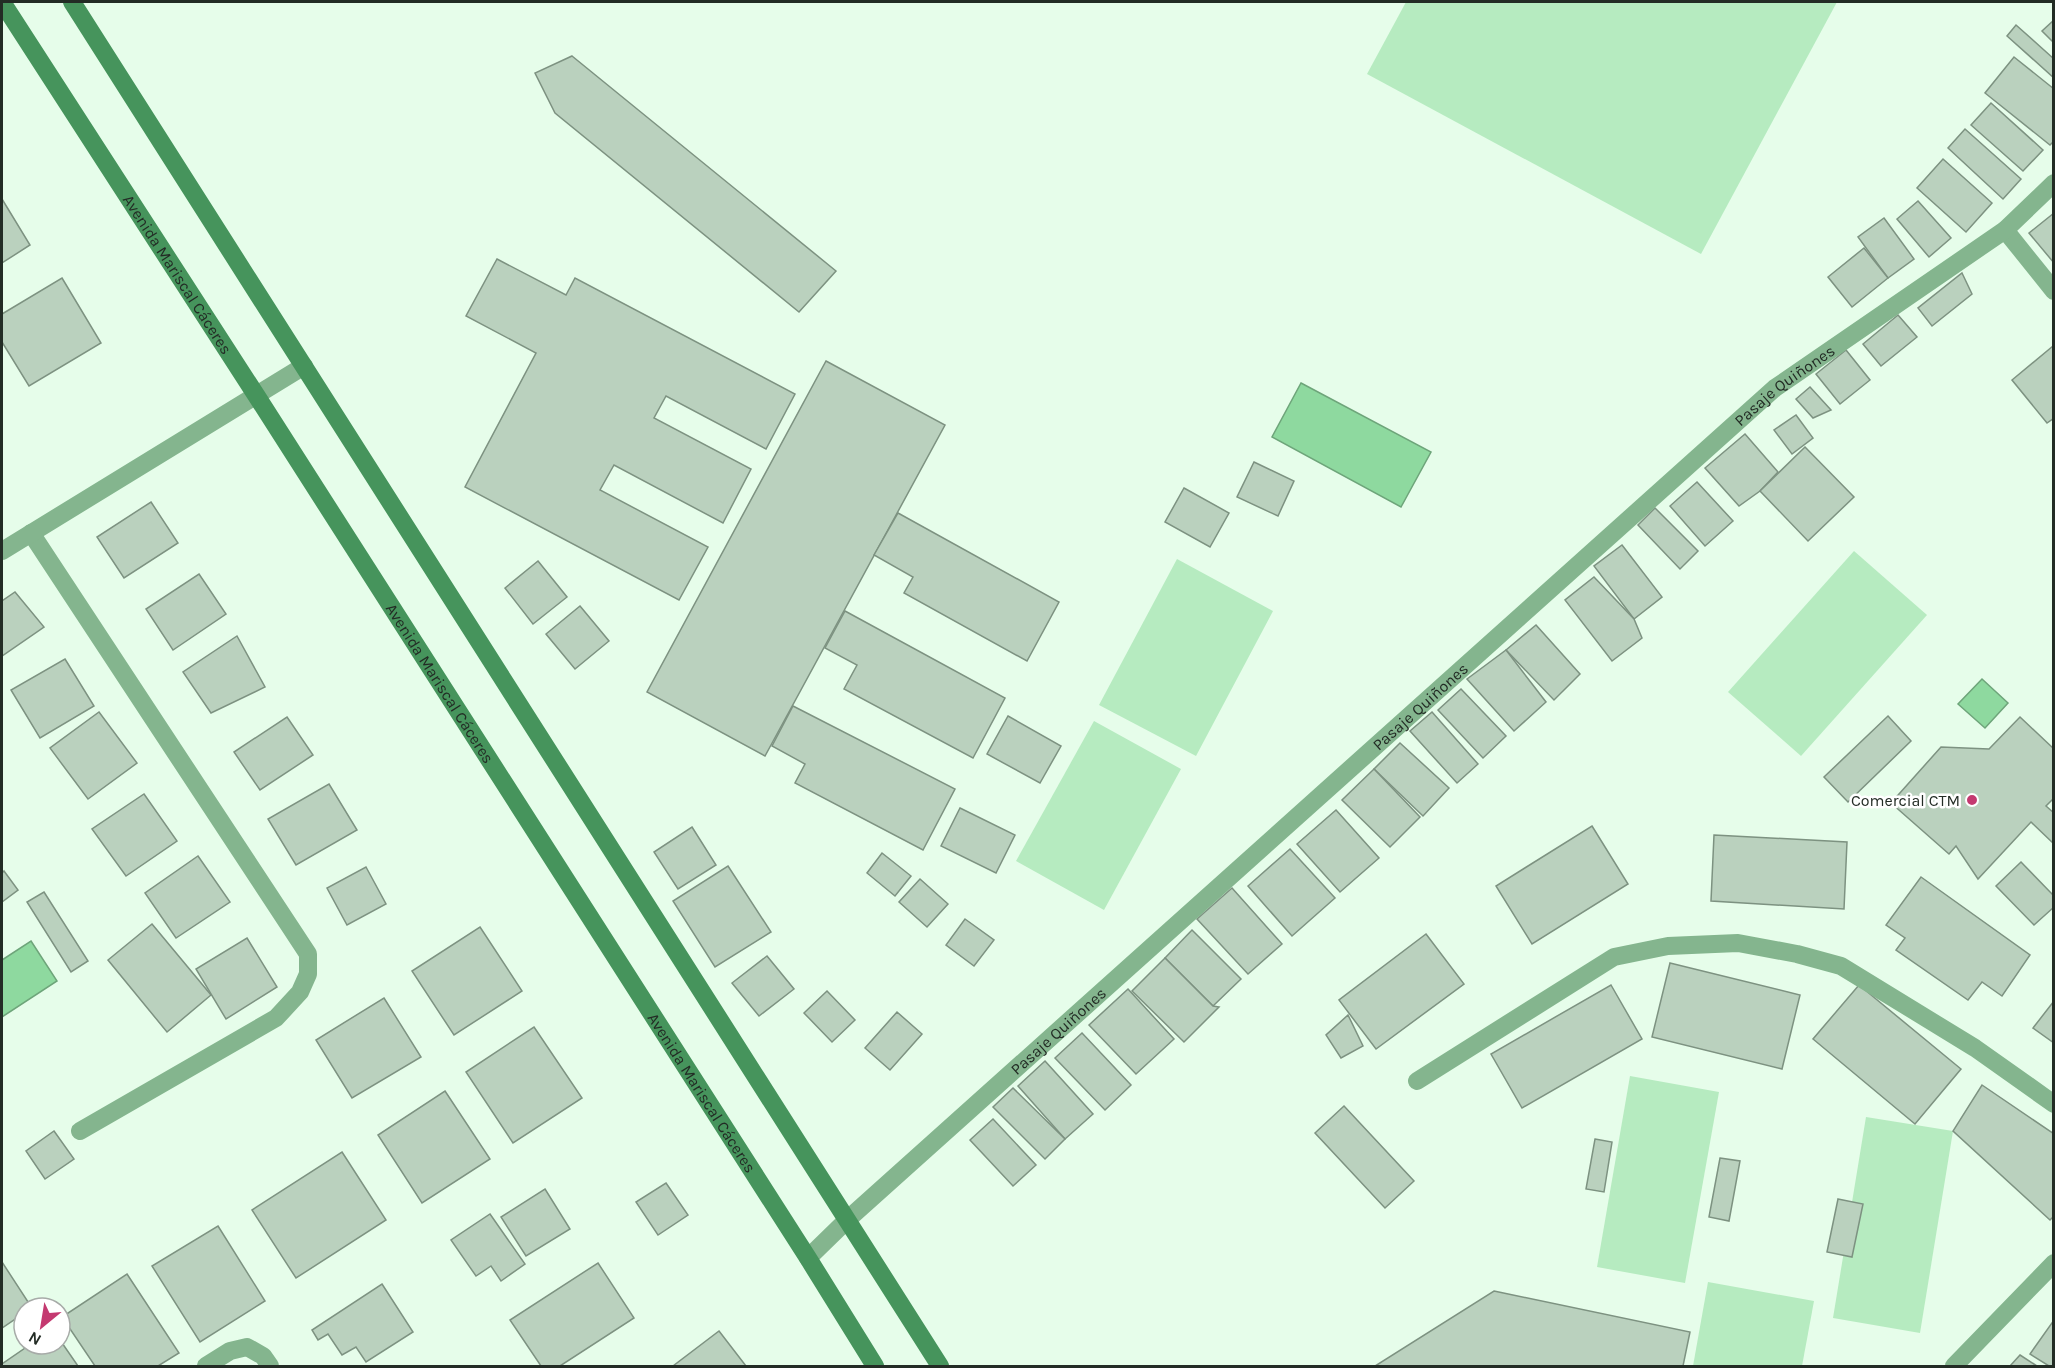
<svg xmlns="http://www.w3.org/2000/svg" width="2055" height="1368" viewBox="0 0 2055 1368" font-family="Karla,sans-serif">
	<rect width="100%" height="100%" fill="#e6fdea"/>
	<g fill="#b6ebc0">
		<path d="M1406 2H1837L1701 254 1367 74Z"/>
		<path d="M1854 551 1927 615 1801 756 1728 692Z"/>
		<path d="M1177 559 1273 611 1196 756 1099 705Z"/>
		<path d="M1094 721 1181 769 1104 910 1016 861Z"/>
		<path d="M1630 1076 1719 1092 1685 1283 1597 1267Z"/>
		<path d="M1866 1117 1953 1131 1920 1333 1833 1318Z"/>
		<path d="M1708 1282 1814 1301 1802 1366H1693Z"/>
	</g>
	<g fill="#8ed99f" stroke="#6ea57a" stroke-width="1.5">
		<path d="M1301 383 1431 452 1401 507 1272 437Z"/>
		<path d="M1982 679 2008 703 1985 728 1958 704Z"/>
		<path d="M31 941 57 981 2 1017V960Z"/>
	</g>
	<g fill="#bad1be" stroke="#7d9281" stroke-width="1.5">
		<path d="M2054 20V43L2042 31Z"/>
		<path d="M2016 25 2054 59V78L2007 36Z"/>
		<path d="M572 56 836 271 799 312 555 113 535 73Z"/>
		<path d="M2014 57 2054 89V141L2050 145 1985 93Z"/>
		<path d="M1991 103 2043 150 2023 171 1971 125Z"/>
		<path d="M1965 129 2021 179 2003 199 1948 148Z"/>
		<path d="M1943 159 1992 203 1966 232 1917 188Z"/>
		<path d="M2 199 30 245 2 263Z"/>
		<path d="M1918 201 1951 238 1929 257 1897 219Z"/>
		<path d="M2054 213V263L2029 233Z"/>
		<path d="M1884 218 1914 259 1888 278 1858 237Z"/>
		<path d="M1864 248 1888 278 1852 307 1828 277Z"/>
		<path d="M497 259 566 295 575 278 795 394 766 449 666 396 654 418 751 469 723 523 614 465 600 490 708 547 679 600 465 487 536 353 466 316Z"/>
		<path d="M1962 273 1972 294 1932 326 1918 308Z"/>
		<path d="M62 278 101 343 29 386 2 342V314Z"/>
		<path d="M1898 315 1917 337 1881 366 1863 344Z"/>
		<path d="M2053 346 2054 418 2047 423 2012 380Z"/>
		<path d="M1846 350 1870 380 1840 404 1816 374Z"/>
		<path d="M826 361 945 425 765 756 647 692Z"/>
		<path d="M1810 387 1831 410 1813 418 1796 399Z"/>
		<path d="M1796 415 1813 438 1792 454 1774 430Z"/>
		<path d="M1745 434 1778 472 1760 491 1739 506 1705 468Z"/>
		<path d="M1805 447 1854 497 1808 541 1760 491Z"/>
		<path d="M1254 462 1294 481 1278 516 1237 497Z"/>
		<path d="M1697 482 1733 521 1705 546 1670 506Z"/>
		<path d="M1184 488 1229 513 1210 547 1165 522Z"/>
		<path d="M151 502 178 543 124 578 97 537Z"/>
		<path d="M1655 508 1698 551 1680 569 1638 525Z"/>
		<path d="M898 513 1059 602 1027 661 904 593 913 577 874 555Z"/>
		<path d="M1622 545 1662 597 1634 619 1594 566Z"/>
		<path d="M538 561 567 597 533 624 505 588Z"/>
		<path d="M199 574 226 614 173 650 146 609Z"/>
		<path d="M1594 577 1634 619 1642 638 1612 661 1565 600Z"/>
		<path d="M15 592 44 627 2 656V601Z"/>
		<path d="M580 606 609 641 575 669 546 634Z"/>
		<path d="M845 611 1005 698 973 758 844 689 857 665 825 648Z"/>
		<path d="M1536 625 1580 674 1554 700 1506 650Z"/>
		<path d="M237 636 265 687 211 713 183 672Z"/>
		<path d="M1506 650 1546 702 1514 731 1467 679Z"/>
		<path d="M65 659 94 706 40 738 11 690Z"/>
		<path d="M1461 689 1506 736 1483 758 1438 710Z"/>
		<path d="M793 706 955 789 923 850 795 783 805 764 772 746Z"/>
		<path d="M99 712 137 763 88 799 50 748Z"/>
		<path d="M1432 712 1478 764 1457 783 1410 731Z"/>
		<path d="M1008 716 1061 746 1040 783 987 754Z"/>
		<path d="M1888 716 1911 741 1848 802 1824 777Z"/>
		<path d="M287 717 313 755 260 790 234 752Z"/>
		<path d="M2020 717 2054 749V798L2046 806 2054 813V844L2031 822 1978 879 1956 846 1949 854 1891 803 1941 747 1989 749Z"/>
		<path d="M1400 743 1449 788 1423 816 1374 769Z"/>
		<path d="M1374 769 1420 817 1390 847 1342 800Z"/>
		<path d="M329 784 357 830 296 865 268 819Z"/>
		<path d="M144 794 177 841 126 876 92 829Z"/>
		<path d="M960 808 1015 835 996 873 941 846Z"/>
		<path d="M1336 810 1379 858 1340 892 1297 844Z"/>
		<path d="M1592 826 1628 884 1532 944 1496 886Z"/>
		<path d="M692 827 716 865 678 889 654 852Z"/>
		<path d="M1714 835 1847 842 1844 909 1711 901Z"/>
		<path d="M1290 849 1335 898 1292 936 1248 886Z"/>
		<path d="M882 853 911 876 895 896 867 873Z"/>
		<path d="M198 856 230 902 176 938 145 893Z"/>
		<path d="M2021 862 2054 896V907L2034 925 1996 886Z"/>
		<path d="M728 866 771 932 715 967 673 901Z"/>
		<path d="M366 867 386 904 347 925 327 888Z"/>
		<path d="M4 871 18 890 2 902V873Z"/>
		<path d="M1921 877 2030 955 2002 996 1982 982 1968 1000 1896 950 1905 938 1886 925Z"/>
		<path d="M920 879 948 904 927 927 899 902Z"/>
		<path d="M1232 888 1282 944 1248 974 1197 919Z"/>
		<path d="M44 892 88 961 71 972 27 902Z"/>
		<path d="M965 919 994 940 974 966 946 945Z"/>
		<path d="M152 924 211 995 167 1032 108 960Z"/>
		<path d="M480 927 522 991 454 1035 412 971Z"/>
		<path d="M1192 930 1241 979 1213 1006 1165 958Z"/>
		<path d="M1426 934 1464 984 1376 1049 1339 1000Z"/>
		<path d="M247 938 277 987 226 1019 196 969Z"/>
		<path d="M767 956 794 989 759 1016 732 983Z"/>
		<path d="M1165 958 1213 1006 1219 1007 1184 1042 1132 991Z"/>
		<path d="M1670 963 1800 995 1782 1069 1652 1037Z"/>
		<path d="M1611 985 1642 1039 1522 1108 1491 1054Z"/>
		<path d="M1859 985 1961 1069 1915 1124 1813 1039Z"/>
		<path d="M1128 989 1174 1039 1136 1074 1089 1025Z"/>
		<path d="M827 991 855 1020 832 1042 804 1013Z"/>
		<path d="M384 998 421 1057 352 1098 316 1040Z"/>
		<path d="M2054 1001V1043L2033 1028Z"/>
		<path d="M897 1012 922 1034 890 1070 865 1048Z"/>
		<path d="M1348 1015 1363 1046 1341 1058 1326 1035Z"/>
		<path d="M534 1027 582 1098 513 1143 466 1072Z"/>
		<path d="M1082 1033 1131 1085 1105 1110 1055 1058Z"/>
		<path d="M1045 1061 1093 1114 1065 1139 1018 1086Z"/>
		<path d="M1982 1085 2054 1134V1216L2050 1220 1953 1131Z"/>
		<path d="M1013 1088 1065 1139 1045 1159 993 1107Z"/>
		<path d="M445 1091 490 1159 422 1203 378 1135Z"/>
		<path d="M1344 1106 1414 1181 1385 1208 1315 1133Z"/>
		<path d="M993 1119 1036 1165 1013 1186 970 1140Z"/>
		<path d="M54 1131 74 1159 45 1179 26 1151Z"/>
		<path d="M1595 1139 1612 1142 1604 1192 1586 1189Z"/>
		<path d="M342 1152 386 1220 296 1278 252 1210Z"/>
		<path d="M1720 1158 1740 1161 1729 1221 1709 1217Z"/>
		<path d="M666 1183 688 1215 658 1235 636 1202Z"/>
		<path d="M545 1189 570 1229 526 1256 501 1217Z"/>
		<path d="M1838 1199 1863 1204 1852 1257 1827 1252Z"/>
		<path d="M490 1214 525 1264 501 1281 491 1266 476 1276 451 1240Z"/>
		<path d="M218 1226 265 1301 200 1342 152 1266Z"/>
		<path d="M2 1262 32 1308H24V1313L2 1328Z"/>
		<path d="M598 1263 634 1318 560 1366H541L510 1320Z"/>
		<path d="M127 1274 179 1353 158 1366H95L62 1317Z"/>
		<path d="M382 1284 413 1332 366 1362 356 1347 342 1355 328 1334 318 1340 312 1330Z"/>
		<path d="M1494 1291 1690 1332 1683 1366H1375Z"/>
		<path d="M2054 1320V1366H2049L2030 1354Z"/>
		<path d="M719 1331 746 1366H673Z"/>
		<path d="M60 1340 78 1366H2V1364L31 1344H60Z"/>
		<path d="M2020 1355 2037 1366H2010Z"/>
	</g>
	<g fill="none" stroke-linecap="round" stroke-linejoin="round">
		<g stroke="#84b58e" stroke-width="18">
			<path d="M1417 1081 1614 957 1668 946 1738 943 1797 954 1841 966 1975 1048 2054 1104"/>
			<path d="M1954 1366 2054 1263"/>
		</g>
		<g stroke="#84b58e" stroke-width="18">
			<path d="M2005 230 2054 291"/>
			<path d="M31 533 308 954V974L300 992 276 1018 80 1131"/>
			<path d="M2 551 304 366"/>
			<path id="s1" d="M808 1258 847 1220 1775 388 2005 230 2054 183"/>
			<path d="M206 1366 230 1351 247 1347 263 1356 270 1366"/>
		</g>
		<g stroke="#46945c" stroke-width="18">
			<path id="s2" d="M2 2 256 395 808 1258 875 1366"/>
			<path d="M72 2 940 1366"/>
		</g>
	</g>
	<circle fill="#c43970" stroke="#fff" stroke-width="2" cx="1972" cy="800" r="6"/>
	<g text-anchor="middle" stroke-width="5" stroke-linejoin="round" paint-order="stroke">
		<g font-size="16" fill="#232c25" stroke="#fff">
			<text dy="6" stroke="none"><textPath href="#s2" startOffset="324">Avenida Mariscal Cáceres</textPath></text>
			<text dy="6" stroke="none"><textPath href="#s1" startOffset="1310">Pasaje Quiñones</textPath></text>
			<text dy="6" stroke="none"><textPath href="#s2" startOffset="810">Avenida Mariscal Cáceres</textPath></text>
			<text dy="6" stroke="none"><textPath href="#s1" startOffset="824">Pasaje Quiñones</textPath></text>
			<text dy="6" stroke="none"><textPath href="#s1" startOffset="338">Pasaje Quiñones</textPath></text>
			<text dy="6" stroke="none"><textPath href="#s2" startOffset="1296">Avenida Mariscal Cáceres</textPath></text>
		</g>
		<g font-size="16" fill="#232c25" stroke="#fff" text-anchor="end">
			<text x="1960" y="806">Comercial CTM</text>
		</g>
	</g>
	<rect width="2055" height="1368" fill="none" stroke="#232c25" stroke-width="6"/>
	<g transform="translate(42 1326) rotate(210)"><circle r="28" fill="#ffffff" stroke="#a7aba8" stroke-width="1.5"/>
	<path d="M0-4.5L10 22L0 15L-10 22Z" fill="#c43970"/>
	<text y="-9" font-size="16" font-weight="bold" text-anchor="middle" fill="#232c25">N</text>
	</g>
</svg>
